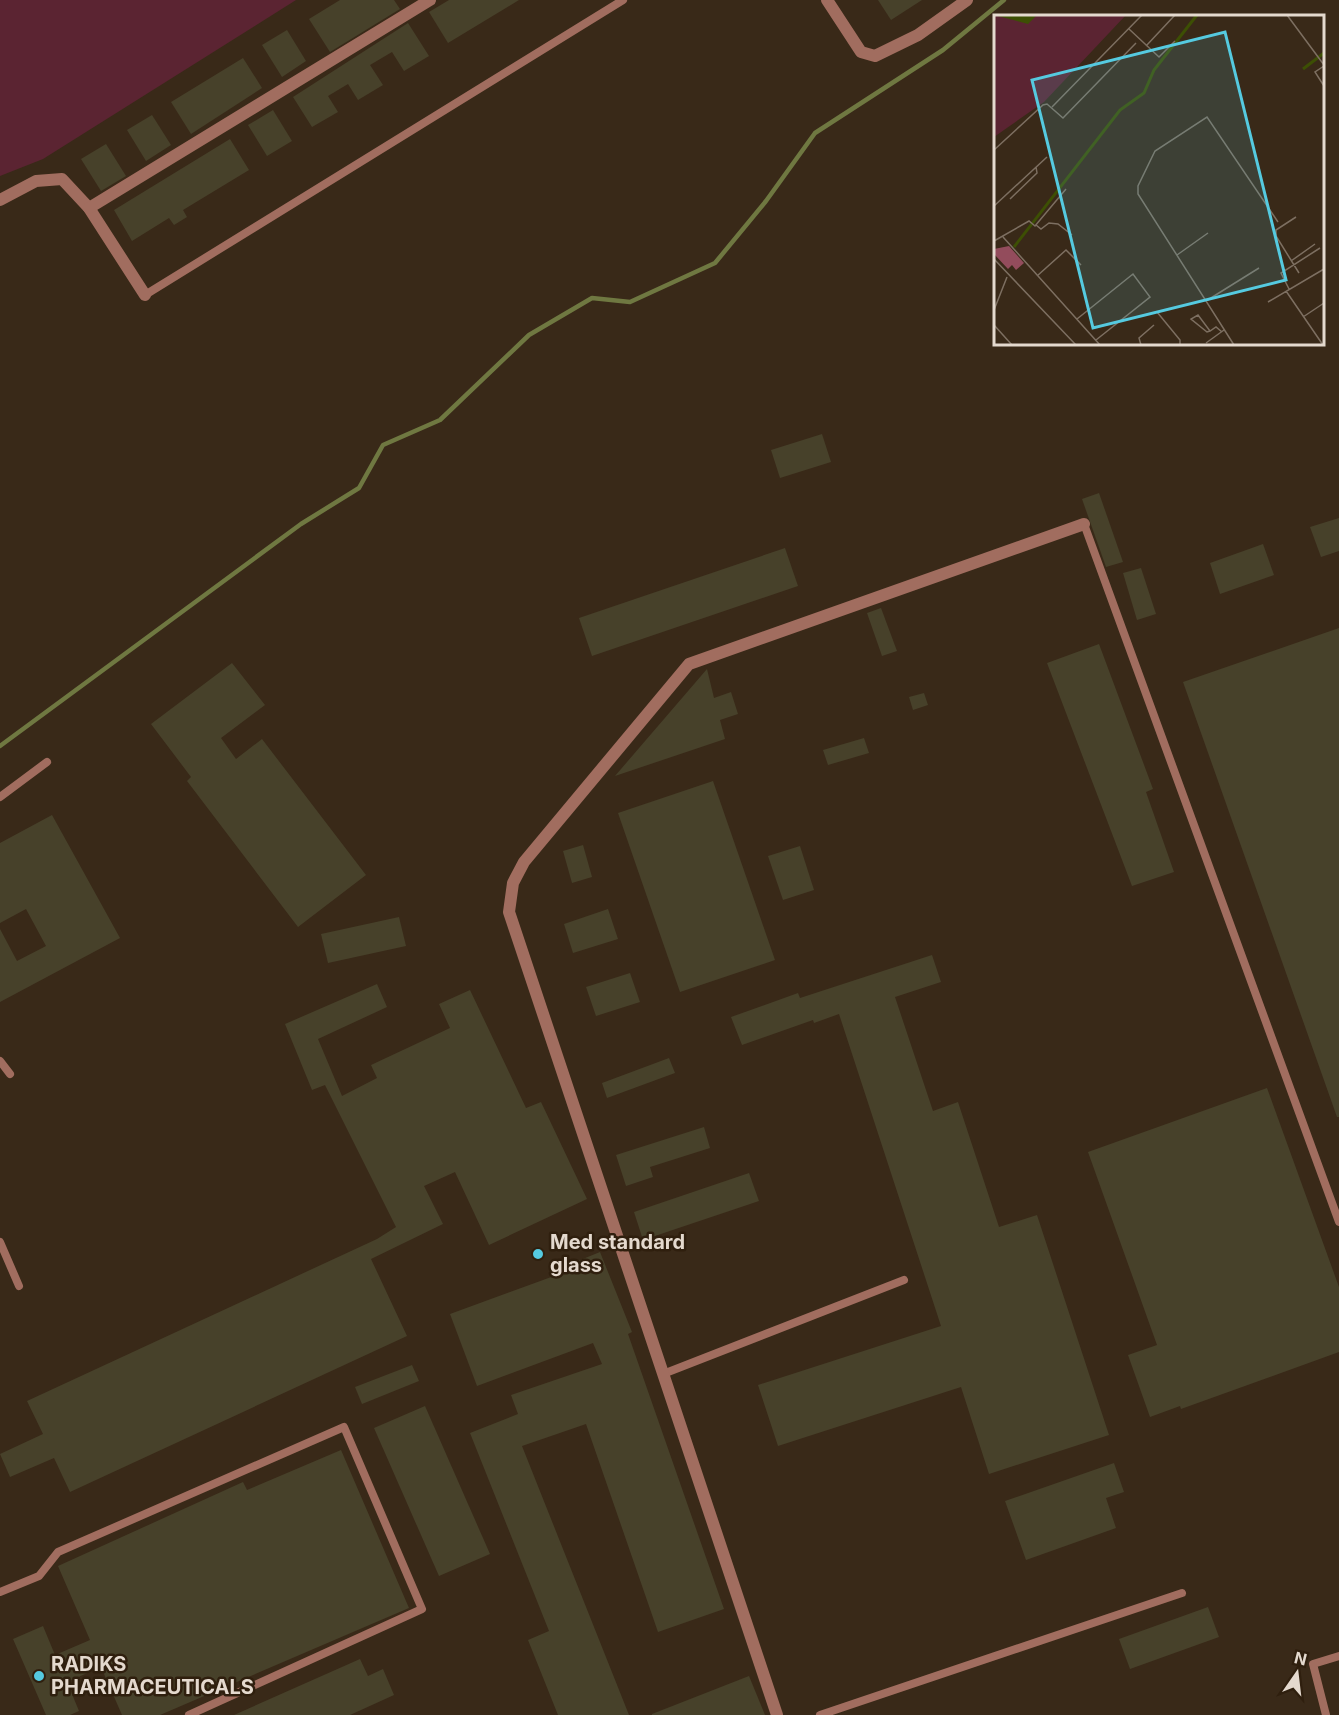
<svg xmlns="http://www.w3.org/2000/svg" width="1339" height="1715" viewBox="0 0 1339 1715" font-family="Inter,sans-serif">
	<rect width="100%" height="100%" fill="#392918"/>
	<path fill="#5b2432" d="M0 0H296L43 159 0 176Z"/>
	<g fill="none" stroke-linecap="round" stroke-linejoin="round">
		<path stroke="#6f7841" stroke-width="4.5" d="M0 746 301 524 359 488 383 445 440 420 529 335 592 298 630 302 715 263 766 201 815 133 943 50 1004 0"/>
	</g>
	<g fill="#47412a">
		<path d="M340 0H394L400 9 330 52 309 19Z"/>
		<path d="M449 0H519L448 43 429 12Z"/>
		<path d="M878 0H922L891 20Z"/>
		<path d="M408 23 429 56 404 71 392 52 370 65 383 85 358 100 348 84 328 96 338 112 312 127 293 97Z"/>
		<path d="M287 30 306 61 282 77 262 45Z"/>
		<path d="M243 58 262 88 191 134 171 102Z"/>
		<path d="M273 110 292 141 267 156 248 125Z"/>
		<path d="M152 115 171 145 146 161 127 130Z"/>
		<path d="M230 139 249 170 183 210 187 217 174 225 169 218 132 241 114 210Z"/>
		<path d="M106 144 126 176 101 191 81 159Z"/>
		<path d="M822 434 831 462 780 478 771 450Z"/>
		<path d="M1099 493 1123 562 1106 567 1082 499Z"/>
		<path d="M1339 518V551L1321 557 1310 527Z"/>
		<path d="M1263 544 1274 575 1220 594 1210 563Z"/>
		<path d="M785 548 798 586 592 656 579 618Z"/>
		<path d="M1141 568 1156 614 1137 620 1123 573Z"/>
		<path d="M881 608 897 651 882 656 867 613Z"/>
		<path d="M1339 628V1117H1337L1183 682Z"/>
		<path d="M1099 644 1153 789 1146 792 1174 872 1132 886 1047 663Z"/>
		<path d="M232 663 265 705 221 738 236 759 262 739 366 875 298 927 187 781 191 777 151 724Z"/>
		<path d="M707 669 714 698 731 692 738 714 720 720 725 739 615 776Z"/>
		<path d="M924 693 928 705 913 710 909 697Z"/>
		<path d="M864 738 869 753 828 765 823 750Z"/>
		<path d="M713 781 775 960 680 992 618 813Z"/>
		<path d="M52 815 120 938 0 1002V929L17 961 46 946 26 909 0 923V843Z"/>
		<path d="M583 845 592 877 572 883 563 851Z"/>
		<path d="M800 846 814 890 783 900 768 856Z"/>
		<path d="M608 909 618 939 573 953 564 924Z"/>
		<path d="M399 917 406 946 328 963 321 934Z"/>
		<path d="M932 955 941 982 895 997 933 1111 958 1102 999 1227 1037 1215 1109 1435 989 1474 961 1387 778 1446 758 1385 941 1326 839 1014 814 1023 813 1020 742 1045 731 1017 798 993 800 998Z"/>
		<path d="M630 973 640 1002 596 1016 586 987Z"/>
		<path d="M377 984 387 1007 318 1039 342 1096 377 1078 371 1065 450 1028 439 1004 470 990 526 1108 541 1102 587 1199 489 1245 455 1172 424 1186 443 1224 371 1259 407 1336 70 1492 54 1458 10 1477 0 1454 43 1434 27 1401 377 1239 396 1227 325 1085 312 1090 285 1024Z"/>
		<path d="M669 1058 675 1073 607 1098 602 1083Z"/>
		<path d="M1267 1088 1339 1287V1352L1181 1409 1180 1406 1150 1417 1128 1355 1157 1345 1088 1152Z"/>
		<path d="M704 1127 710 1148 650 1167 653 1177 626 1186 616 1155Z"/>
		<path d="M749 1173 759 1201 643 1240 634 1212Z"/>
		<path d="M600 1252 632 1332 628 1334 724 1609 658 1632 586 1424 522 1446 629 1715H558L528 1640 549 1631 470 1433 518 1414 511 1395 602 1364 593 1343 477 1386 450 1314 565 1272 563 1267Z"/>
		<path d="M412 1365 419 1381 362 1404 355 1387Z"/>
		<path d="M425 1406 490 1554 439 1576 374 1428Z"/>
		<path d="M341 1450 409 1608 160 1715H122L101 1667 67 1682 79 1711 70 1715H46L13 1639 43 1626 55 1655 90 1640 58 1566 243 1482 247 1490Z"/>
		<path d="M1114 1463 1124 1492 1106 1498 1116 1528 1026 1560 1005 1501Z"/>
		<path d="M1208 1607 1219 1637 1130 1669 1119 1639Z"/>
		<path d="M360 1659 368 1676 383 1669 394 1695 350 1715H234Z"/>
		<path d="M749 1676 765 1715H652V1714Z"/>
	</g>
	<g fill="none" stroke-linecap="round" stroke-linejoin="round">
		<g stroke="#a16d5f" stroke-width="8">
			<path d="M145 295 623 0"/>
			<path d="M1084 524 1339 1222"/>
			<path d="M0 797 47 762"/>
			<path d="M0 1061 10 1074"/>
			<path d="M0 1242 19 1286"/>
			<path d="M663 1374 904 1280"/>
			<path d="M0 1592 39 1576 58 1552 344 1427 422 1609 189 1715"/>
			<path d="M820 1715 1182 1593"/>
			<path d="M1326 1715 1313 1664 1339 1656"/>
		</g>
		<g stroke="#a16d5f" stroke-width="12">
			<path d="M827 0 861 52 875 56 918 35 967 0"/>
			<path d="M0 200 36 181 62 179 89 208 145 295"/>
			<path d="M89 208 430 0"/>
			<path d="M777 1715 509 912 513 883 524 862 689 664 1084 524"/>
		</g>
	</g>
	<g fill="#55cae0" stroke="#2f1f0e" stroke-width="2">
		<circle cx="538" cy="1254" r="6"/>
		<circle cx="39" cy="1676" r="6"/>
	</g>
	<g text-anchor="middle" stroke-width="5" stroke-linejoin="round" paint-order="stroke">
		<g font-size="20" font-weight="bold" fill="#e4d9ce" stroke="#2f1f0e" text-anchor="start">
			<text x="550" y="1249">Med standard<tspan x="550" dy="23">glass</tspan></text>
			<text x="51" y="1671">RADIKS<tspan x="51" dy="23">PHARMACEUTICALS</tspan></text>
		</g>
	</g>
	<g transform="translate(994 15)">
		<rect width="330" height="330" fill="#392918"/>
		<path d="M0 0H132L50 87 0 122Z" fill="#5b2432"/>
		<path d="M15 231 30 248 22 255 18 250 14 254 0 239V234Z" fill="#934c5c"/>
		<path d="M0 0H43L34 9Z" fill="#3d4f04"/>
		<path fill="none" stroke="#3d4f04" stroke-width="3" d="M309 54 330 38M20 232 126 95 150 78 160 55 203 0"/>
		<path fill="none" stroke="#7d6f61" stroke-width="1.5" d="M293 0 330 50M135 14 165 42 181 26M152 31 181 0M330 51 321 57 330 71M58 92 148 0M0 135 49 90 53 89 69 103 142 28M16 184 43 158 42 152M0 191 53 142M302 202 282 215V221L305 258M42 210 47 214 55 208 64 209 78 220M9 222 106 330M0 226 35 206 41 211 72 174M183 240 214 218M0 244 82 330M297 246 321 229M43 261 72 235 87 250M295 274 287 258 326 233M292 276 329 330M212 286 265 253M274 287 330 254M0 295 13 262M163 297 186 325V330M309 302 330 288M83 304 139 259 156 282 102 325M0 310 18 330M216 316 204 300 197 304 213 317 216 316 222 312 228 317M212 328 230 315M147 330 145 323 160 310M240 330 144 179V171L161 136 213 102 284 207"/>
		<path fill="#55cae0" fill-opacity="0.15" stroke="#55cae0" stroke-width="3" d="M231 17 292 265 99 313 38 65Z"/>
		<rect width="330" height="330" fill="none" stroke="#e4d9ce" stroke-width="3"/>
	</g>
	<g transform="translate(1297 1673) rotate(14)" stroke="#2f1f0e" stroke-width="4.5" paint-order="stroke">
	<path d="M0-4.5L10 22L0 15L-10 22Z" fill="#e4d9ce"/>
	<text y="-9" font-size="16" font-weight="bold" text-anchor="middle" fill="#e4d9ce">N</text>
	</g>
</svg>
